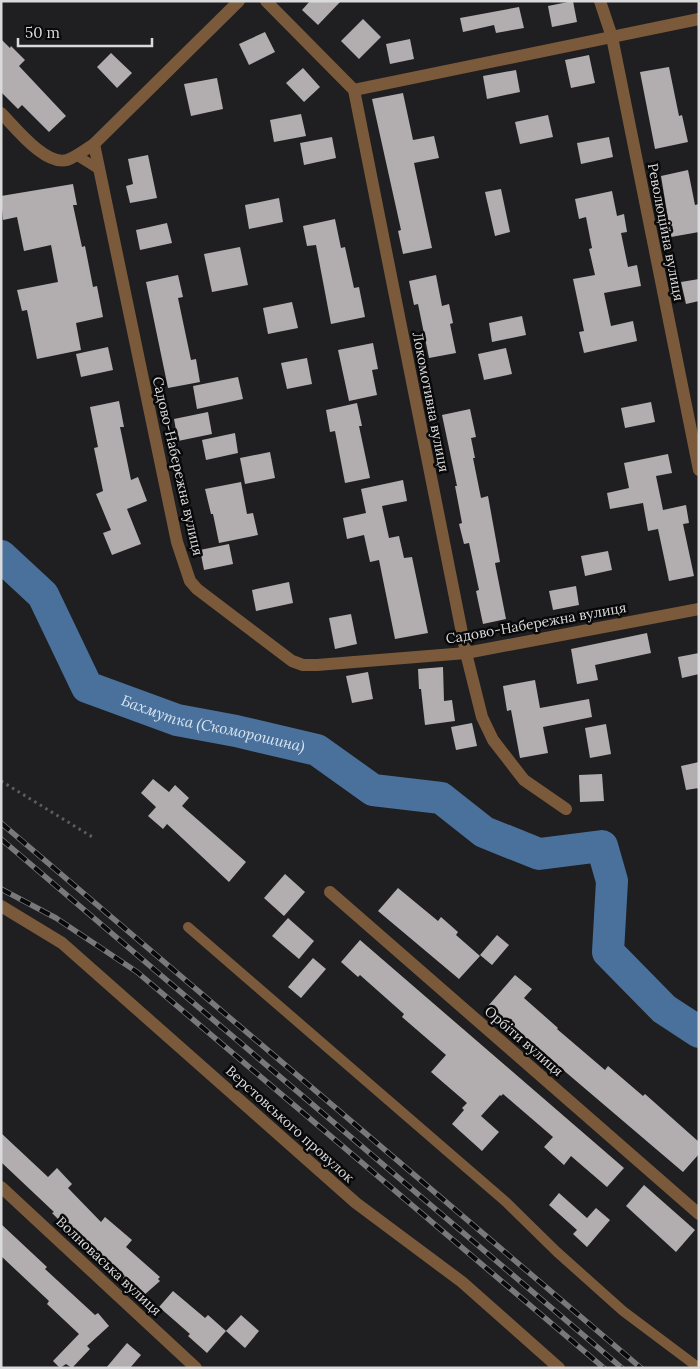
<svg xmlns="http://www.w3.org/2000/svg" width="700" height="1369" viewBox="0 0 700 1369" font-family="Lora,serif">
	<rect width="100%" height="100%" fill="#1f1e21"/>
	<g fill="none" stroke-linecap="round" stroke-linejoin="round">
		<path stroke="#49719b" stroke-width="32" id="s1" d="M1 556 43 595 87 687 177 720 236 731 317 750 373 790 441 798 484 832 539 854 602 846 612 881 608 952 664 1009 699 1032"/>
	</g>
	<g fill="#b2aeaf">
		<path d="M310 1H341L318 25 302 10Z"/>
		<path d="M573 1 577 22 552 27 548 6Z"/>
		<path d="M519 7 524 28 496 33 494 25 463 32 460 18Z"/>
		<path d="M363 19 381 37 359 59 341 41Z"/>
		<path d="M265 32 275 52 249 65 239 44Z"/>
		<path d="M1 39 10 48 11 46 25 60 19 66 66 116 49 132 22 105 18 109 1 92Z"/>
		<path d="M410 39 414 59 390 64 386 44Z"/>
		<path d="M111 53 132 73 117 88 97 67Z"/>
		<path d="M589 55 595 83 571 88 565 60Z"/>
		<path d="M669 67 679 116 682 115 688 142 655 149 640 72Z"/>
		<path d="M303 68 320 87 304 102 286 83Z"/>
		<path d="M516 70 520 92 487 99 483 76Z"/>
		<path d="M217 78 223 109 191 116 184 84Z"/>
		<path d="M403 93 413 140 434 136 439 158 414 163 432 248 403 254 398 231 401 230 372 99Z"/>
		<path d="M301 114 306 136 274 142 270 120Z"/>
		<path d="M548 115 553 137 520 144 515 122Z"/>
		<path d="M332 137 336 158 304 165 300 143Z"/>
		<path d="M609 137 613 157 581 164 577 143Z"/>
		<path d="M148 155 157 198 130 203 126 186 133 184 128 159Z"/>
		<path d="M688 170 695 205 699 204V232L671 237 661 176Z"/>
		<path d="M73 184 77 205H73L82 247 85 246 93 287 97 286 103 317 76 323 81 350 37 359 27 310 22 311 17 290 58 282 51 245 24 251 17 217 3 220 1 196Z"/>
		<path d="M501 189 510 232 495 236 485 192Z"/>
		<path d="M612 191 617 216 624 214 627 232 621 233 628 267 637 265 641 286 604 293 611 326 633 321 637 341 584 353 579 332 584 331 573 279 595 275 589 249 592 248 586 217 579 219 575 199Z"/>
		<path d="M279 198 283 222 249 229 245 205Z"/>
		<path d="M335 219 341 248 345 247 354 288 359 287 365 317 331 324 316 245 307 246 303 226Z"/>
		<path d="M167 223 172 243 140 250 136 230Z"/>
		<path d="M240 247 248 285 212 292 204 254Z"/>
		<path d="M178 275 183 297 178 298 191 360 196 359 200 382 168 388 146 282Z"/>
		<path d="M436 275 442 306 449 304 453 323 450 324 456 353 429 358 418 304 414 305 409 281Z"/>
		<path d="M699 279V301L686 304 681 282Z"/>
		<path d="M292 302 298 328 268 334 263 308Z"/>
		<path d="M522 316 526 335 492 342 489 323Z"/>
		<path d="M373 343 378 369 372 370 377 395 349 401 338 350Z"/>
		<path d="M108 347 113 370 81 377 76 354Z"/>
		<path d="M506 348 512 374 484 380 478 354Z"/>
		<path d="M307 358 312 384 287 389 281 363Z"/>
		<path d="M238 377 243 399 197 409 193 386Z"/>
		<path d="M119 401 124 427H120L131 480 138 477 147 501 127 509 141 544 112 555 103 533 111 530 96 494 103 491 94 448 98 447 90 407Z"/>
		<path d="M651 402 655 422 625 428 621 408Z"/>
		<path d="M357 403 362 426H359L370 478 345 483 335 431 330 432 326 410Z"/>
		<path d="M470 409 476 437 471 438 475 458H473L481 498 488 496 500 562 495 563 506 619 483 624 476 591 479 590 469 543 464 544 459 524 462 523 455 486H457L442 415Z"/>
		<path d="M208 412 212 434 178 441 174 419Z"/>
		<path d="M235 433 238 453 206 460 202 440Z"/>
		<path d="M270 452 275 478 245 484 240 458Z"/>
		<path d="M668 454 672 473 656 476 663 510 686 505 689 523 683 524 694 576 669 581 658 529 648 531 643 503 610 509 607 493 629 488 624 463Z"/>
		<path d="M403 480 407 501 382 506 389 538 399 536 404 558 412 557 428 633 395 639 379 560 370 562 364 535 347 539 343 518 366 513 361 489Z"/>
		<path d="M241 482 247 514 253 513 258 535 219 543 213 514H211L205 489Z"/>
		<path d="M229 544 233 564 204 570 200 550Z"/>
		<path d="M608 551 612 570 585 576 581 556Z"/>
		<path d="M289 582 293 603 256 611 252 590Z"/>
		<path d="M576 586 579 605 553 610 549 591Z"/>
		<path d="M351 614 357 644 335 649 329 618Z"/>
		<path d="M647 633 651 653 595 665 598 680 577 684 571 649Z"/>
		<path d="M699 653V674L682 678 678 657Z"/>
		<path d="M443 667 444 701 452 700 455 721 425 725 421 689H419L418 669Z"/>
		<path d="M368 672 373 699 352 703 346 676Z"/>
		<path d="M535 680 540 708 589 699 592 717 543 727 548 753 520 758 511 710 507 711 503 686Z"/>
		<path d="M472 723 477 746 456 750 451 727Z"/>
		<path d="M606 724 611 754 590 758 585 728Z"/>
		<path d="M699 762V788L686 790 681 766Z"/>
		<path d="M602 774 604 801 580 802 579 775Z"/>
		<path d="M153 779 169 792 175 785 189 798 182 806 246 862 229 882 167 824 163 829 148 816 156 807 141 793Z"/>
		<path d="M285 874 305 892 284 916 264 898Z"/>
		<path d="M398 888 438 921 441 917 458 932 456 935 480 956 459 979 378 911Z"/>
		<path d="M288 918 314 941 299 959 272 936Z"/>
		<path d="M497 935 509 945 492 965 480 955Z"/>
		<path d="M360 940 624 1168 607 1187 571 1156 564 1165 544 1147 553 1137 503 1094 501 1096 500 1095 481 1116 499 1132 482 1151 452 1124 464 1110 462 1108 467 1103 431 1072 446 1055 402 1017 404 1014 360 975 358 977 341 962Z"/>
		<path d="M313 958 326 969 301 998 288 987Z"/>
		<path d="M515 975 532 989 524 998 558 1028 557 1029 605 1070 608 1066 643 1096 645 1094 699 1142V1154L683 1172 488 1006Z"/>
		<path d="M1 1133 48 1177 57 1168 72 1184 68 1188 101 1222 105 1217 132 1240 126 1247 160 1277 158 1279 160 1281 143 1296 123 1278 125 1276 76 1237 52 1213 54 1212 1 1162Z"/>
		<path d="M644 1185 695 1230 676 1252 626 1206Z"/>
		<path d="M559 1193 587 1218 596 1208 610 1220 587 1247 573 1234 577 1230 549 1205Z"/>
		<path d="M1 1224 47 1267 45 1269 95 1315 98 1313 109 1326 87 1346 90 1349 72 1368 66 1364 60 1368 53 1361 79 1334 47 1304 49 1301 1 1256Z"/>
		<path d="M173 1291 205 1318 208 1315 226 1331 207 1353 188 1336 190 1334 159 1307Z"/>
		<path d="M241 1315 259 1331 245 1348 226 1331Z"/>
		<path d="M127 1343 141 1355 130 1368H106Z"/>
	</g>
	<g fill="none" stroke-linecap="round" stroke-linejoin="round">
		<path stroke="#5d5d5f" stroke-width="3" stroke-dasharray="2.5 4" stroke-linecap="butt" d="M1 781 94 838"/>
		<g stroke="#7a5a3a" stroke-width="10">
			<path d="M76 155 100 170"/>
			<path d="M188 927 506 1202 557 1252 623 1311 699 1368"/>
		</g>
		<g stroke="#7a5a3a" stroke-width="12">
			<path d="M266 1 354 90 466 653 482 717 493 740 524 780 566 809"/>
			<path d="M600 1 612 37 699 470"/>
			<path d="M354 90 699 19"/>
			<path d="M1 113C15 127 45 166 67 160 76 157 86 149 94 144L177 542 190 581 197 589 292 661 303 665H317L466 653 699 609"/>
			<path d="M94 144 239 1"/>
			<path d="M330 892 699 1214"/>
			<path d="M1 906 62 943 356 1203 462 1282 559 1368"/>
			<path d="M1 1187 196 1368"/>
		</g>
		<g stroke="#79797b" stroke-width="5.5">
			<g id="rail">
				<path d="M1 823 641 1368"/>
				<path d="M1 839 622 1368"/>
				<path d="M1 889 56 918 137 972 604 1368"/>
			</g>
		</g>
		<use href="#rail" stroke="#09090a" stroke-width="4" stroke-dasharray="11" stroke-linecap="butt"/>
	</g>
	<g text-anchor="middle" stroke-width="5" stroke-linejoin="round" paint-order="stroke">
		<g font-size="14" fill="#dadadc" stroke="#09090a">
			<text transform="translate(666 232) rotate(79)" y="5">Революційна вулиця</text>
			<text transform="translate(431 402) rotate(79)" y="5">Локомотивна вулиця</text>
			<text transform="translate(178 466) rotate(77)" y="5">Садово-Набережна вулиця</text>
			<text transform="translate(536 623) rotate(-10)" y="5">Садово-Набережна вулиця</text>
			<text transform="translate(524 1041) rotate(41)" y="5">Орбіти вулиця</text>
			<text transform="translate(290 1124) rotate(42)" y="5">Верстовського провулок</text>
			<text transform="translate(109 1266) rotate(43)" y="5">Волноваська вулиця</text>
		</g>
		<g font-size="15" font-style="italic" fill="#d9e5f2" stroke="#09090a">
			<text dy="5" stroke="none"><textPath href="#s1" startOffset="291">Бахмутка (Скоморошина)</textPath></text>
		</g>
	</g>
	<rect width="700" height="1369" fill="none" stroke="#dadadc" stroke-width="5"/>
	<path d="M18 38v8h134v-8" fill="none" stroke="#dadadc" stroke-width="2.5"/>
	<text x="25" y="38" font-size="15" fill="#dadadc" stroke="#09090a" stroke-width="4" paint-order="stroke">50 m</text>
</svg>
